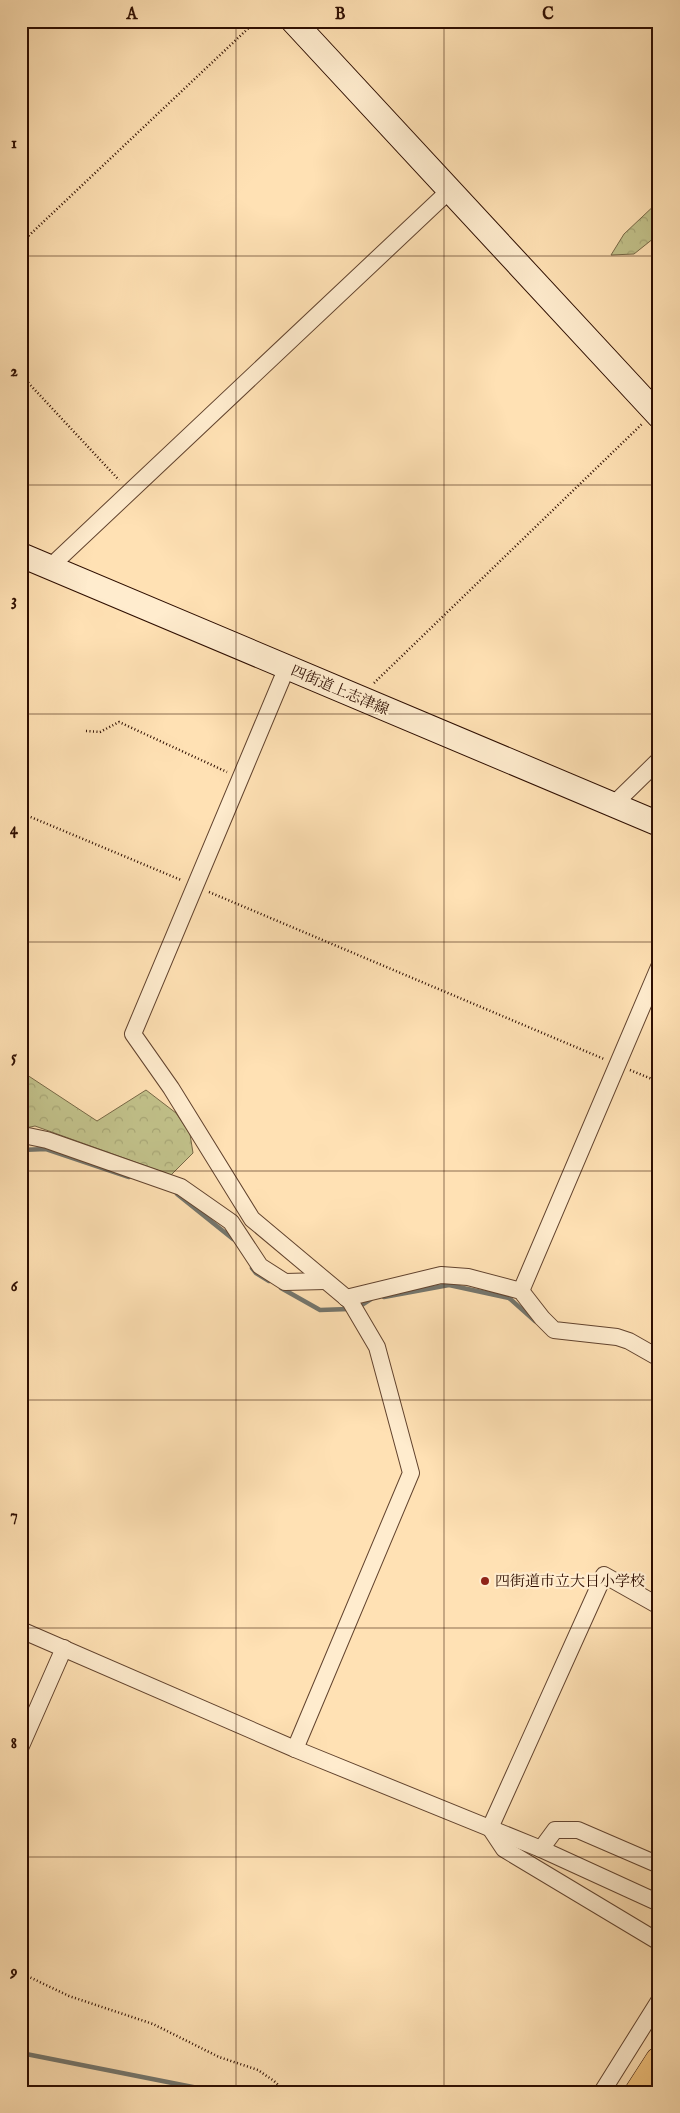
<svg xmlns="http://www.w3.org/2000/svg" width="680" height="2113" viewBox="0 0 680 2113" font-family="'IM FELL English','Noto Serif JP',serif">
	<defs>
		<pattern id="forest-crowns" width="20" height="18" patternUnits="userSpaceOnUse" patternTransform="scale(1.25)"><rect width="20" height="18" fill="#c2c28b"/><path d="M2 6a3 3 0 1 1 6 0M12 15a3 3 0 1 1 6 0" fill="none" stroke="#a7a676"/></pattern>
	</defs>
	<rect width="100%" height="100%" fill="#ffe1b4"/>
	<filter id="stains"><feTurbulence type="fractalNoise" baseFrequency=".004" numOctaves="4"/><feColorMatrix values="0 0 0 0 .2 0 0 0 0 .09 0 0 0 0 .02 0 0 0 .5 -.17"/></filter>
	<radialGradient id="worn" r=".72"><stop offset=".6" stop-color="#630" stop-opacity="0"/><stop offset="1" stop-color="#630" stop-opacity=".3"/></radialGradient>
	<g fill="url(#forest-crowns)" stroke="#786846">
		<path d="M659 201V234L634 254 611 255 624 234Z"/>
		<path d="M21 1071 97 1121 146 1090 176 1113 190 1134 193 1153 171 1175 35 1126 21 1129Z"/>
	</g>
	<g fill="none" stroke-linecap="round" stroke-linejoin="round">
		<g stroke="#74766d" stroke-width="4.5">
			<path d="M21 1150 46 1149 129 1177"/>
			<path d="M177 1194 233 1239"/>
			<path d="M252 1268 256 1273 269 1281"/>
			<path d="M281 1288 320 1310 349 1309"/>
			<path d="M384 1297 449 1285 509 1298 535 1321"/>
			<path d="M357 1308 371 1299"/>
			<path d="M21 2053 218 2092"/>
		</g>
		<g stroke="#62432e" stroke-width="18">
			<g id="street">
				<path d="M50 567 450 190"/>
				<path d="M287 667 133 1034 171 1088 252 1219 350 1301 377 1347 411 1473 295 1749"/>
				<path d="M613 805 659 760"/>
				<path d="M21 1137 28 1136 47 1140 181 1187 231 1222 260 1266 285 1282 325 1281"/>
				<path d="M521 1291 659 967"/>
				<path d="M346 1298 441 1275 468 1277 521 1291 542 1318 554 1330 617 1337 629 1341 659 1358"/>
				<path d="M659 1606 604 1575 490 1828 504 1849 659 1942"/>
				<path d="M21 1630 295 1749 541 1849 659 1903"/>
				<path d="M21 1746 64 1648"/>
				<path d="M541 1849 555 1830H578L659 1865"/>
				<path d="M602 2092 659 2001"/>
			</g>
		</g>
		<g stroke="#2e0e01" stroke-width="26">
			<g id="secondary">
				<path d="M293 21 659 416"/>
				<path d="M21 555 659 824"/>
			</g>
		</g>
		<g stroke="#2e0e01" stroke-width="29">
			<path id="highway" d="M639 2092 659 2061"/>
		</g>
		<g stroke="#2e0e01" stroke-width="2.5" stroke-dasharray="1 2.5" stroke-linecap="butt">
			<path d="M21 243 256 21"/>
			<path d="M21 375 119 480"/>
			<path d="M374 683 642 424"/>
			<path d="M86 731 100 732 119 722 227 772"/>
			<path d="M21 813 181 880"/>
			<path d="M209 892 604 1059"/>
			<path d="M630 1070 659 1082"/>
			<path d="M21 1973 69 1996 153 2024 219 2057 258 2070 274 2081 286 2092"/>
		</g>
		<use href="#street" stroke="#ffecce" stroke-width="16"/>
		<use href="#secondary" stroke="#ffecce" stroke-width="24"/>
		<use href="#highway" stroke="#f0c07a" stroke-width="28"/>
	</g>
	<path fill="none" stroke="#2e0e01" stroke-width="1" stroke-opacity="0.55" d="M236 21V2092M444 21V2092M21 256H659M21 485H659M21 714H659M21 942H659M21 1171H659M21 1400H659M21 1628H659M21 1857H659"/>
	<circle fill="#8f2418" stroke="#ffecce" stroke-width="2" cx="485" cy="1581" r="5"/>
	<g text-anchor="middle" stroke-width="4.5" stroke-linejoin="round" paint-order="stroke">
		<g font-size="15" fill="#2e0e01" stroke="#ffecce">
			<text transform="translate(340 690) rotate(23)" y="5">四街道上志津線</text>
		</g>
		<g font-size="15" fill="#2e0e01" stroke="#ffecce" text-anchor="start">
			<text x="495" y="1586">四街道市立大日小学校</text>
		</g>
	</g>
	<rect width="680" height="2113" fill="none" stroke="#ffe1b4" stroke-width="55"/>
	<rect x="28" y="28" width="624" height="2058" fill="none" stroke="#2e0e01" stroke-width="2"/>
	<g font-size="16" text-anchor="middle" font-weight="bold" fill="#2e0e01">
		<text x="132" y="19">A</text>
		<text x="340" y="19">B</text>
		<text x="548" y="19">C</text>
		<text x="14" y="148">1</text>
		<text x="14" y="376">2</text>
		<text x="14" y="605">3</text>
		<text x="14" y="834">4</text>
		<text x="14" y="1062">5</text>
		<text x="14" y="1291">6</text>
		<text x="14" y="1520">7</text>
		<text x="14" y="1748">8</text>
		<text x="14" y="1977">9</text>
	</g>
	<rect width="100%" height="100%" filter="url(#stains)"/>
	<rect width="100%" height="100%" fill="url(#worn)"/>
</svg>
